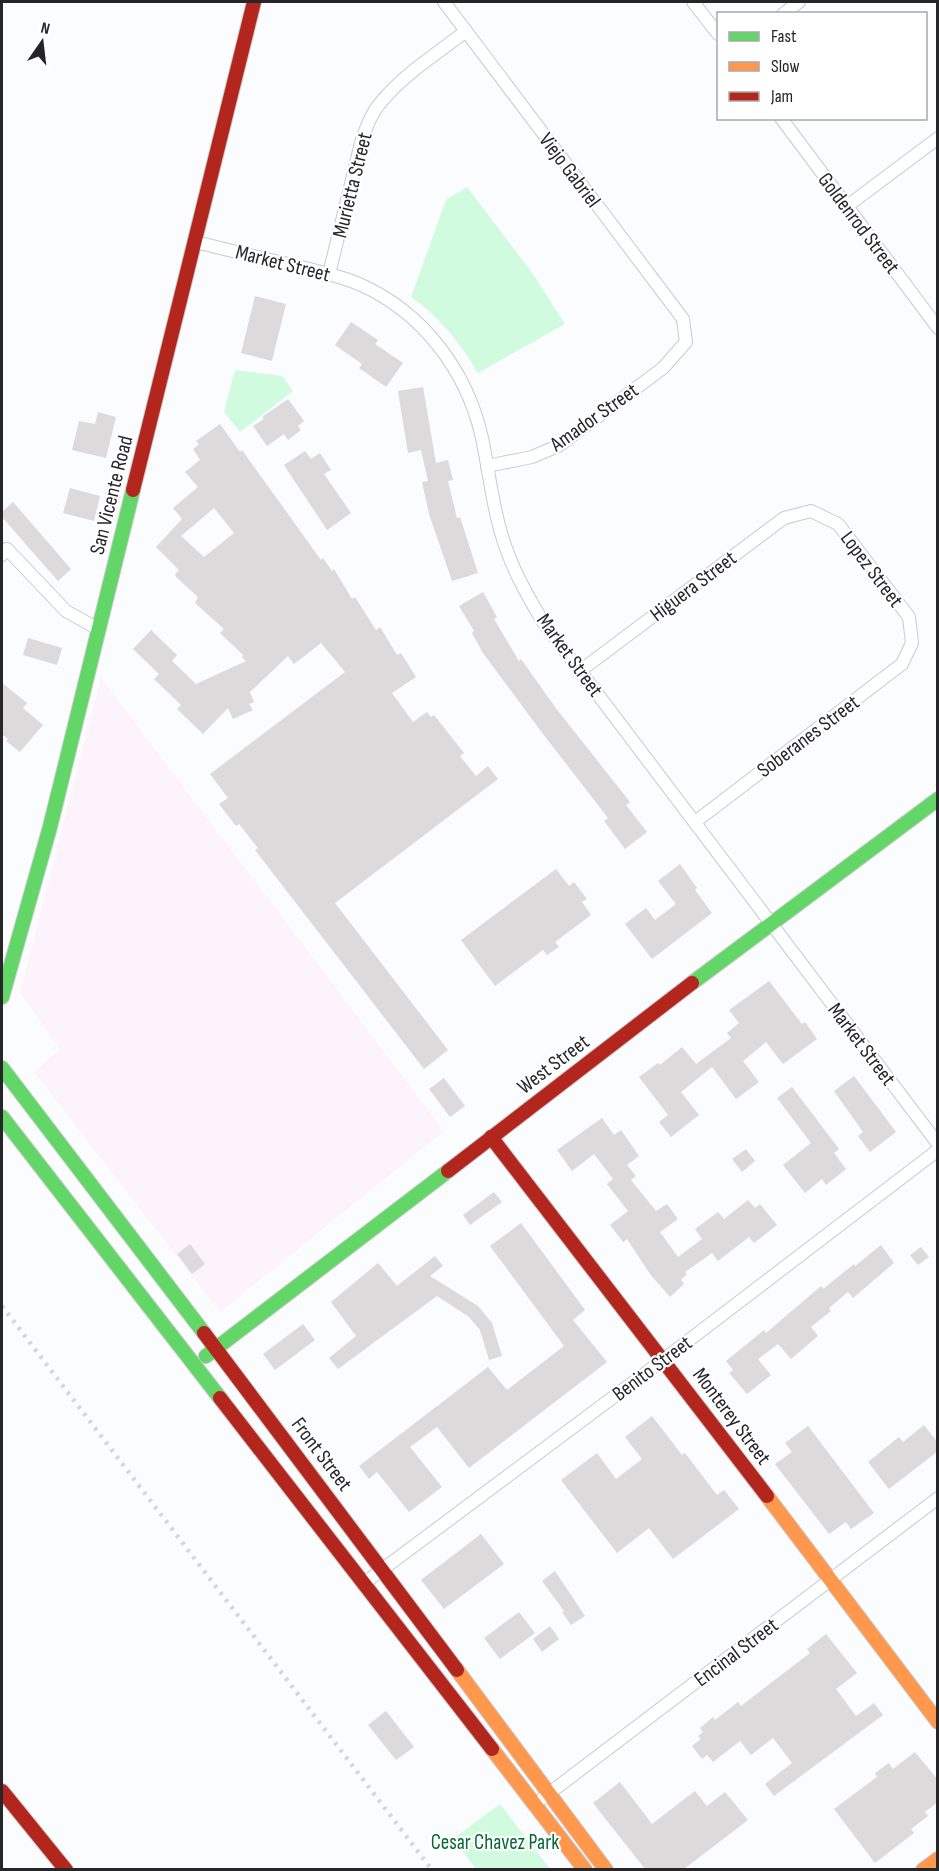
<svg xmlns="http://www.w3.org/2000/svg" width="939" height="1871" viewBox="0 0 939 1871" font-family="'Sofia Sans Condensed',sans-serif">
	<rect width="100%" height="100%" fill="#fbfcfd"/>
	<path fill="#fdf3fc" d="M101 678 444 1131 220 1312 34 1072 60 1049 20 993Z"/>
	<g fill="#d0fbde">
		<path d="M467 187 533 274 565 324 478 373C460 343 440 317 411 297L446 200Z"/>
		<path d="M235 370 282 376 293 391 240 432 224 412Z"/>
		<path d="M500 1804 550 1869H476L453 1839Z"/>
	</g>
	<g fill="#dcdada" fill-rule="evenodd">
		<path d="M255 296 286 304 272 361 241 353Z"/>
		<path d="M351 322 378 340 375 344 403 363 386 387 359 368 362 364 335 345Z"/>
		<path d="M423 387 436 463 448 460 453 480 448 481 457 518 460 517 478 573 452 581 429 514 422 482 428 481 421 450 408 453 398 391Z"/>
		<path d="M288 399 304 421 298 426 301 430 288 440 284 434 267 446 253 426 264 419 262 417Z"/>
		<path d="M98 412 116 417 106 458 72 450 79 421 95 424Z"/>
		<path d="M220 424 240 452 242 450 321 560 323 558 332 571 334 569 352 599 355 597 376 630 380 627 397 655 401 653 416 677 392 693 413 722 427 712 431 717 434 715 464 753 460 756 476 776 488 766 498 779 335 903 448 1050 424 1069 255 850 258 848 239 824 236 826 219 804 228 798 210 774 345 672 321 643 294 664 288 656 250 692 254 702 249 704 253 710 233 719 228 708 203 734 177 709 181 705 154 679 159 674 133 649 151 630 177 655 172 661 196 684 246 661 242 657 243 655 220 633 224 629 195 603 198 597 176 577 175 574 179 570 156 547 182 519 173 508 198 487 185 472 200 460 193 449 199 445 196 441ZM214 508 234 533 204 557 181 536Z"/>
		<path d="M305 451 311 459 320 453 331 470 324 474 351 513 327 530 284 465Z"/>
		<path d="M70 488 100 496 94 521 63 513Z"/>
		<path d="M13 502 71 569 58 581 2 517V512Z"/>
		<path d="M483 592 497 617 494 619 519 661 521 659 555 707 630 802 626 805 647 832 625 849 604 821 608 818 543 734 483 653 472 633 474 631 459 606Z"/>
		<path d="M28 638 62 648 57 665 23 655Z"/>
		<path d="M2 683 27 703 23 708 43 725 20 752 6 741 8 739 2 734Z"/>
		<path d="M680 864 697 888 695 890 712 913 652 959 625 924 646 908 655 920 676 904 658 881Z"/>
		<path d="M556 869 569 886 574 882 587 899 582 902 591 915 555 942 559 947 547 955 543 950 495 986 461 940Z"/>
		<path d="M769 981 802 1024 805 1022 817 1039 783 1064 766 1042 743 1061 759 1082 736 1099 712 1067 681 1092 699 1115 671 1137 659 1122 668 1115 639 1077 658 1063 660 1065 682 1047 696 1064 731 1038 727 1033 739 1023 729 1010Z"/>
		<path d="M854 1076 896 1132 870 1152 858 1136 863 1132 834 1091Z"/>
		<path d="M444 1078 465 1106 450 1117 429 1089Z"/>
		<path d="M792 1087 839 1149 834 1153 846 1169 826 1185 822 1179 805 1193 783 1165 811 1143 777 1098Z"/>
		<path d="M602 1118 614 1135 621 1130 639 1156 627 1165 636 1176 631 1180 656 1211 667 1204 678 1219 660 1232 678 1257 702 1239 695 1229 718 1212 724 1219 748 1200 755 1208 760 1204 777 1225 754 1243 749 1237 718 1261 712 1253 685 1272 687 1274 681 1280 684 1284 670 1297 650 1274 627 1239 623 1242 610 1225 628 1211 607 1184 613 1179 594 1154 572 1171 557 1150Z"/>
		<path d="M746 1149 755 1161 742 1172 732 1159Z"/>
		<path d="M494 1192 502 1202 470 1225 463 1215Z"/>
		<path d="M521 1223 585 1310 573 1320 607 1362 469 1468 437 1427 410 1447 442 1487 409 1512 377 1472 369 1479 359 1466 488 1367 507 1390 564 1346 490 1246Z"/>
		<path d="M190 1244 205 1264 192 1274 177 1254Z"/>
		<path d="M881 1245 894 1263 853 1298 848 1292 829 1308 831 1311 811 1327 818 1336 791 1359 778 1344 758 1359 771 1375 747 1394 729 1373 733 1370 726 1361 764 1330 766 1333 821 1286 823 1289 854 1264 855 1266Z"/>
		<path d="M921 1247 929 1257 918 1265 910 1255Z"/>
		<path d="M435 1256 443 1266 430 1276 478 1306 492 1323 502 1356 489 1360 480 1330 469 1317 437 1296 338 1369 329 1358 356 1336 331 1302 378 1263 397 1286Z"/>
		<path d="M303 1324 315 1340 275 1370 263 1354Z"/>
		<path d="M652 1416 682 1455 685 1453 717 1495 724 1490 739 1509 673 1559 649 1528 617 1553 561 1480 597 1453 616 1479 642 1459 625 1437Z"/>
		<path d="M924 1425 938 1443V1451L889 1489 868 1462 899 1437 903 1442Z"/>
		<path d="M808 1426 874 1513 851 1529 846 1522 829 1534 775 1464 792 1452 785 1443Z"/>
		<path d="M481 1534 504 1564 444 1609 421 1580Z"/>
		<path d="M555 1571 585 1616 571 1625 562 1612 564 1611 542 1581Z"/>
		<path d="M519 1612 535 1633 500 1659 484 1638Z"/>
		<path d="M550 1626 559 1639 542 1652 533 1639Z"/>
		<path d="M826 1634 857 1673 836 1689 856 1716 874 1703 883 1715 774 1796 765 1784 792 1763 773 1738 751 1755 740 1741 713 1762 707 1755 702 1759 692 1746 701 1739 698 1736 703 1732 700 1728 713 1717 715 1720 738 1702 741 1706 810 1653 807 1649Z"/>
		<path d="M386 1711 414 1747 396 1760 368 1725Z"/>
		<path d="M915 1752 938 1780V1802L925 1812 928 1816 911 1829 914 1833 875 1863 834 1809 877 1777 875 1773 889 1763 893 1769Z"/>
		<path d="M620 1782 652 1824 695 1791 707 1806 725 1792 748 1820 684 1869H645L593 1803Z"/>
	</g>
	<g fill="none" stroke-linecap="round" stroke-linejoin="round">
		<g stroke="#c9cacc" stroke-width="14">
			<g id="street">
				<path d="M444 2 683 319 686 342 663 368 560 445 532 457 487 466"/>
				<path d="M693 2 718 34"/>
				<path d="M783 14 799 2"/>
				<path d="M781 118 938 328"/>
				<path d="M846 207 938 138"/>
				<path d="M196 242C228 250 261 258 293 265 315 271 338 275 359 284 423 312 467 371 482 438 489 471 492 504 502 536 511 567 527 595 543 622L938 1144"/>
				<path d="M329 274 361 143C366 128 371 113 382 101 405 73 438 53 466 31"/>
				<path d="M2 555 7 549 66 611 98 629"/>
				<path d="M580 671 784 518 811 511 838 524 909 617 912 643 902 664 695 822"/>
				<path d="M363 1584 663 1360 938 1150"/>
				<path d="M543 1798 938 1498"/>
			</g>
		</g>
		<g stroke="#c9cacc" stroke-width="16">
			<g id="fast">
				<path d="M692 983 938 799"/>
				<path d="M2 997 50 827 133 490"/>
				<path d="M2 1068 204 1333"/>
				<path d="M2 1117 220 1398"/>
				<path d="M206 1356 448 1171"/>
			</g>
		</g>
		<g stroke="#c9cacc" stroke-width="16">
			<g id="slow">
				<path d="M767 1496 938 1722"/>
				<path d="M457 1670 606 1870"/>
				<path d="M492 1749 585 1870"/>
				<path d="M923 1870 938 1859"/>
			</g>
		</g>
		<g stroke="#c9cacc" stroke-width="16">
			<g id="jam">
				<path d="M133 490 254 2"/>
				<path d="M491 1137 767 1496"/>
				<path d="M448 1171 692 983"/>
				<path d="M204 1333 457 1670"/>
				<path d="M220 1398 492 1749"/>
				<path d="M2 1791 66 1870"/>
			</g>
		</g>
		<use href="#street" stroke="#feffff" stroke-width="12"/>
		<use href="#fast" stroke="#63d668" stroke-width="14"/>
		<use href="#slow" stroke="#ff974d" stroke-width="14"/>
		<use href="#jam" stroke="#b3261e" stroke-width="14"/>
		<path stroke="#d6d6d7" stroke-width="4.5" stroke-dasharray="3 6" stroke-linecap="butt" d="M2 1306 432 1870"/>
	</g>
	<g text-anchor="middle" stroke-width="4.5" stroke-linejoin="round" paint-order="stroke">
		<g font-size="21" fill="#262629" stroke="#fff">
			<text transform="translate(570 170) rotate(53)" y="7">Viejo Gabriel</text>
			<text transform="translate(352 185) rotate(-76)" y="7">Murietta Street</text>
			<text transform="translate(859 223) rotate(53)" y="7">Goldenrod Street</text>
			<text transform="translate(283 263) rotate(14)" y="7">Market Street</text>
			<text transform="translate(594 417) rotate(-35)" y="7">Amador Street</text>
			<text transform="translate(111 495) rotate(-76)" y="7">San Vicente Road</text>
			<text transform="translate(872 569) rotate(53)" y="7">Lopez Street</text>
			<text transform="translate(693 586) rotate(-37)" y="7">Higuera Street</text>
			<text transform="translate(570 655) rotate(54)" y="7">Market Street</text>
			<text transform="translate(808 736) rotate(-37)" y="7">Soberanes Street</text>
			<text transform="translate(862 1044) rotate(53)" y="7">Market Street</text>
			<text transform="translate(553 1064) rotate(-37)" y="7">West Street</text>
			<text transform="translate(652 1368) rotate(-37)" y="7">Benito Street</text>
			<text transform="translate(732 1416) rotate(53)" y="7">Monterey Street</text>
			<text transform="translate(322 1454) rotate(53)" y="7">Front Street</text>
			<text transform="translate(736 1652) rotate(-37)" y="7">Encinal Street</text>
		</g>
		<g font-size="21" fill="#056737" stroke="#fff">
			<text x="495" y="1849">Cesar Chavez Park</text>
		</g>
	</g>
	<rect width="939" height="1871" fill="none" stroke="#262629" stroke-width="6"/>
	<rect x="717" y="12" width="210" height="108" fill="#ffffff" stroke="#a8a8a9" stroke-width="1.5"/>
	<rect x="729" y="32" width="30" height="9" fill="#63d668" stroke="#a8a8a9" stroke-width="1.5"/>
	<text x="771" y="42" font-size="18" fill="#262629">Fast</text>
	<rect x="729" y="62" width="30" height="9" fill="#ff974d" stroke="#a8a8a9" stroke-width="1.5"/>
	<text x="771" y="72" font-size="18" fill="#262629">Slow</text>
	<rect x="729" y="92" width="30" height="9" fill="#b3261e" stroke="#a8a8a9" stroke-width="1.5"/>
	<text x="771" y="102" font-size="18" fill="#262629">Jam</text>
	<g transform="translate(42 42) rotate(14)" stroke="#ffffff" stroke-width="4.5" paint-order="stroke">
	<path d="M0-4.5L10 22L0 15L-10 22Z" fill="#262629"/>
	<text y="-9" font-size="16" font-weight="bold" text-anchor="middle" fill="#262629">N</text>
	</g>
</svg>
